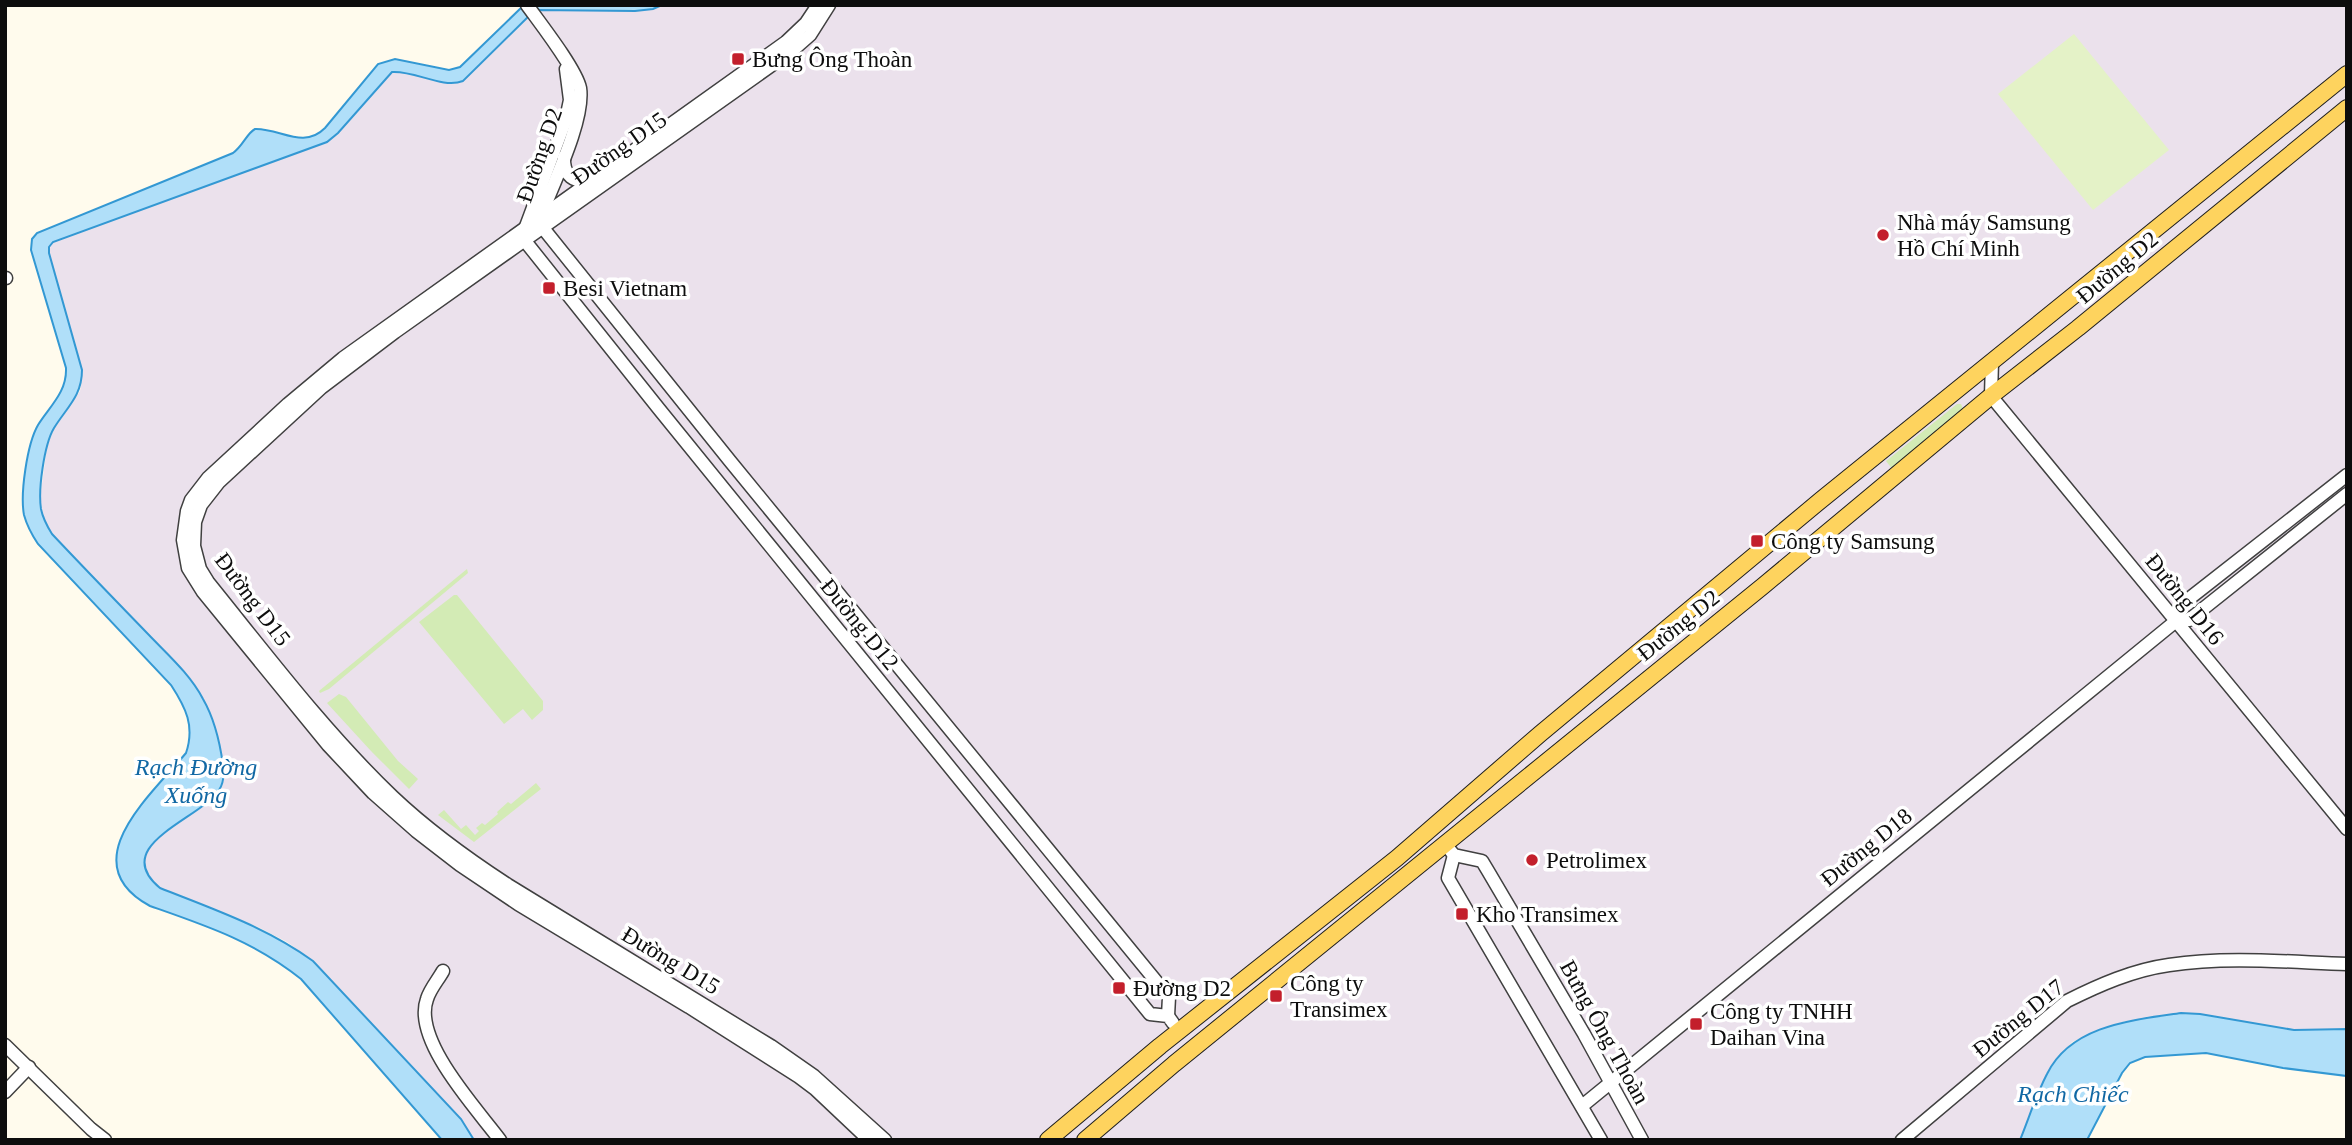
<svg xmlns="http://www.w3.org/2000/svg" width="2352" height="1145" viewBox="0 0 2352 1145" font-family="'Times New Roman',serif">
	<rect width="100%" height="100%" fill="#fffbed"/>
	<path fill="#ebe1ec" d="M662 5H2347V1029L2294 1030 2200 1014 2181 1013 2126 1021 2104 1028 2072 1042 2048 1071 2020 1140H474L461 1119 313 961 287 942 258 927 160 888 151 881 145 869V858L149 847 224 775 222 761 212 717 191 679 52 534 45 522 40 499 47 446 54 429 80 391 82 380V370L49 253V247L53 242 327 142 392 72 400 71 452 83 535 10 635 11 653 9Z"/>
	<g fill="#d3ebb5">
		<path d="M1957 404H1961L1963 409 1893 470 1886 461Z"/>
		<path d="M467 569 468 573 329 689 320 693 319 691Z"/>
		<path d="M454 595H457L543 701V710L532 720 523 709 504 724 419 622Z"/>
		<path d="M339 694 346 697 398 761 418 779 409 789 371 751 327 703Z"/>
		<path d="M536 783 541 789 474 842 438 815 444 810 461 829 466 825 475 835 479 831 476 828 482 823 485 825 498 814 497 812 508 802 511 804Z"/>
	</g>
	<path fill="#e4f2c7" d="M2074 34 2169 150 2093 210 1998 94Z"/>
	<g fill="#b0dff9" stroke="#3398d3" stroke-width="2">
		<path d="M524 5H662L653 9 635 11 535 10 463 81C442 89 414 70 392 72L338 133 327 142 53 242 49 247V253L82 370C82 396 67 407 54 428 44 445 38 490 41 509 43 519 47 526 52 534 84 568 116 601 148 634 167 654 190 674 203 699 214 718 220 743 223 765 224 773 224 783 219 790 201 819 108 845 160 888 213 909 266 927 313 961L461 1119 474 1140H442L301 979C253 941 207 926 150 906 71 863 151 795 186 753 195 726 186 708 171 685L38 544C32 535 27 526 24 515 20 494 27 444 38 425 50 406 67 392 66 368L31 250 32 239 37 233 233 153C243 146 247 133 255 129 280 128 303 150 325 128L378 64 395 59 449 70 460 67Z"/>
		<path d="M2181 1013 2200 1014 2294 1030 2347 1029V1076L2283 1068 2206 1053 2145 1057 2130 1063 2122 1073 2087 1140H2020C2029 1118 2036 1095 2047 1074 2071 1025 2133 1020 2181 1013Z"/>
	</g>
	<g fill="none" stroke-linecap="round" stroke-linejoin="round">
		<g stroke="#404040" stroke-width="15">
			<g id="minor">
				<path d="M527 5C540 23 576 69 580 88 585 120 552 186 540 218L543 228 730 461 1169 997 1168 1016"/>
				<path d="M818 5 806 23 786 42 343 358 288 404 208 478 191 500 187 511 183 540 188 568 203 592 328 745 373 793 416 831 460 865 518 904 689 1007 799 1077 815 1089 869 1140"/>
				<path d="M829 5 810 35 793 50 395 332 321 388 219 482 201 505 195 522 194 546 200 569 208 582C267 655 325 732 393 797 429 831 468 859 508 885L771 1046 814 1076 885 1140"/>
				<path d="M566 69 570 100 566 119 525 229V241L659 409 1150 1014 1168 1016 1173 1023"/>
				<path d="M564 157C563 176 574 183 591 181"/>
				<path d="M5 278H6"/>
				<path d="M1992 361 1991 396 2347 829"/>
				<path d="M2176 621 2189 620 2347 494"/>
				<path d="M1445 844 1454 855 1482 861 1488 871 1584 1034 1642 1140"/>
				<path d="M1454 855 1448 878 1601 1140"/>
				<path d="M443 971C438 980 430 989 427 999 412 1040 477 1109 500 1140"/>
				<path d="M5 1045 91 1129 105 1140"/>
				<path d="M5 1092 29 1067"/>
				<path d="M1582 1106 2176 621 2181 605 2347 475"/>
				<path d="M1902 1140 2067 1001C2099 985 2133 970 2169 965 2227 956 2288 962 2347 964"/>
			</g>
		</g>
		<g stroke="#1e1e1e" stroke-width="18">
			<g id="major">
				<path d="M1048 1140 1160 1046 1397 858 1540 734 1821 500 2347 74"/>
				<path d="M1085 1140 1174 1064 1763 586 1991 396 2078 328 2347 108"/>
			</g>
		</g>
		<use href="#minor" stroke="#fff" stroke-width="12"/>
		<use href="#major" stroke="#fed35e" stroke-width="16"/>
	</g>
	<g fill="#c31f2c" stroke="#fff" stroke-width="2.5">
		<rect x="731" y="52" width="14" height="14" rx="3.5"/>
		<circle cx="1883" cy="235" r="7"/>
		<rect x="542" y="281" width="14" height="14" rx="3.5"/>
		<rect x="1750" y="534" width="14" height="14" rx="3.5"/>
		<circle cx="1532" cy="860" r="7"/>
		<rect x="1455" y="907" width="14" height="14" rx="3.5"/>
		<rect x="1112" y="981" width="14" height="14" rx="3.5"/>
		<rect x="1269" y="989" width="14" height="14" rx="3.5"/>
		<rect x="1689" y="1017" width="14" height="14" rx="3.5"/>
	</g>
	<g text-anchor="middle" stroke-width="7" stroke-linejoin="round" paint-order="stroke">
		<g font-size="23" fill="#0d0d0d" stroke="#fff" text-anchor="start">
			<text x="752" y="67">Bưng Ông Thoàn</text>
			<text x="1897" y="230">Nhà máy Samsung<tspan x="1897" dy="26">Hồ Chí Minh</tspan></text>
			<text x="563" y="296">Besi Vietnam</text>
			<text x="1771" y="549">Công ty Samsung</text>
			<text x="1546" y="868">Petrolimex</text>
			<text x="1476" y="922">Kho Transimex</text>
			<text x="1290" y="991">Công ty<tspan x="1290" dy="26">Transimex</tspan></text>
			<text x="1133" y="996">Đường D2</text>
			<text x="1710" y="1019">Công ty TNHH<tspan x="1710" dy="26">Daihan Vina</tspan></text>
		</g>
		<g font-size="23" fill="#0d0d0d" stroke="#fff">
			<text transform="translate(619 148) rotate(-35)" y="8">Đường D15</text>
			<text transform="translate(539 155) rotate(-71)" y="8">Đường D2</text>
			<text transform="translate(2117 267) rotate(-40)" y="8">Đường D2</text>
			<text transform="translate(253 599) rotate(53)" y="8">Đường D15</text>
			<text transform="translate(2185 599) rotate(51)" y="8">Đường D16</text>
			<text transform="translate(860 624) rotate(51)" y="8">Đường D12</text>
			<text transform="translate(1678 625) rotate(-39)" y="8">Đường D2</text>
			<text transform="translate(1866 847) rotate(-39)" y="8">Đường D18</text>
			<text transform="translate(671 960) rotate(31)" y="8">Đường D15</text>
			<text transform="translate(2018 1018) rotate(-39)" y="8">Đường D17</text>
			<text transform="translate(1605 1032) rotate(61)" y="8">Bưng Ông Thoàn</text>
		</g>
		<g font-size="24" font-style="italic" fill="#1168a4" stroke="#fff">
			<text x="196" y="775">Rạch Đường<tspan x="196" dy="28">Xuống</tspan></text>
			<text x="2073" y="1102">Rạch Chiếc</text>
		</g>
	</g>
	<rect width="2352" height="1145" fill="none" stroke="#0d0d0d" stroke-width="14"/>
</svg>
